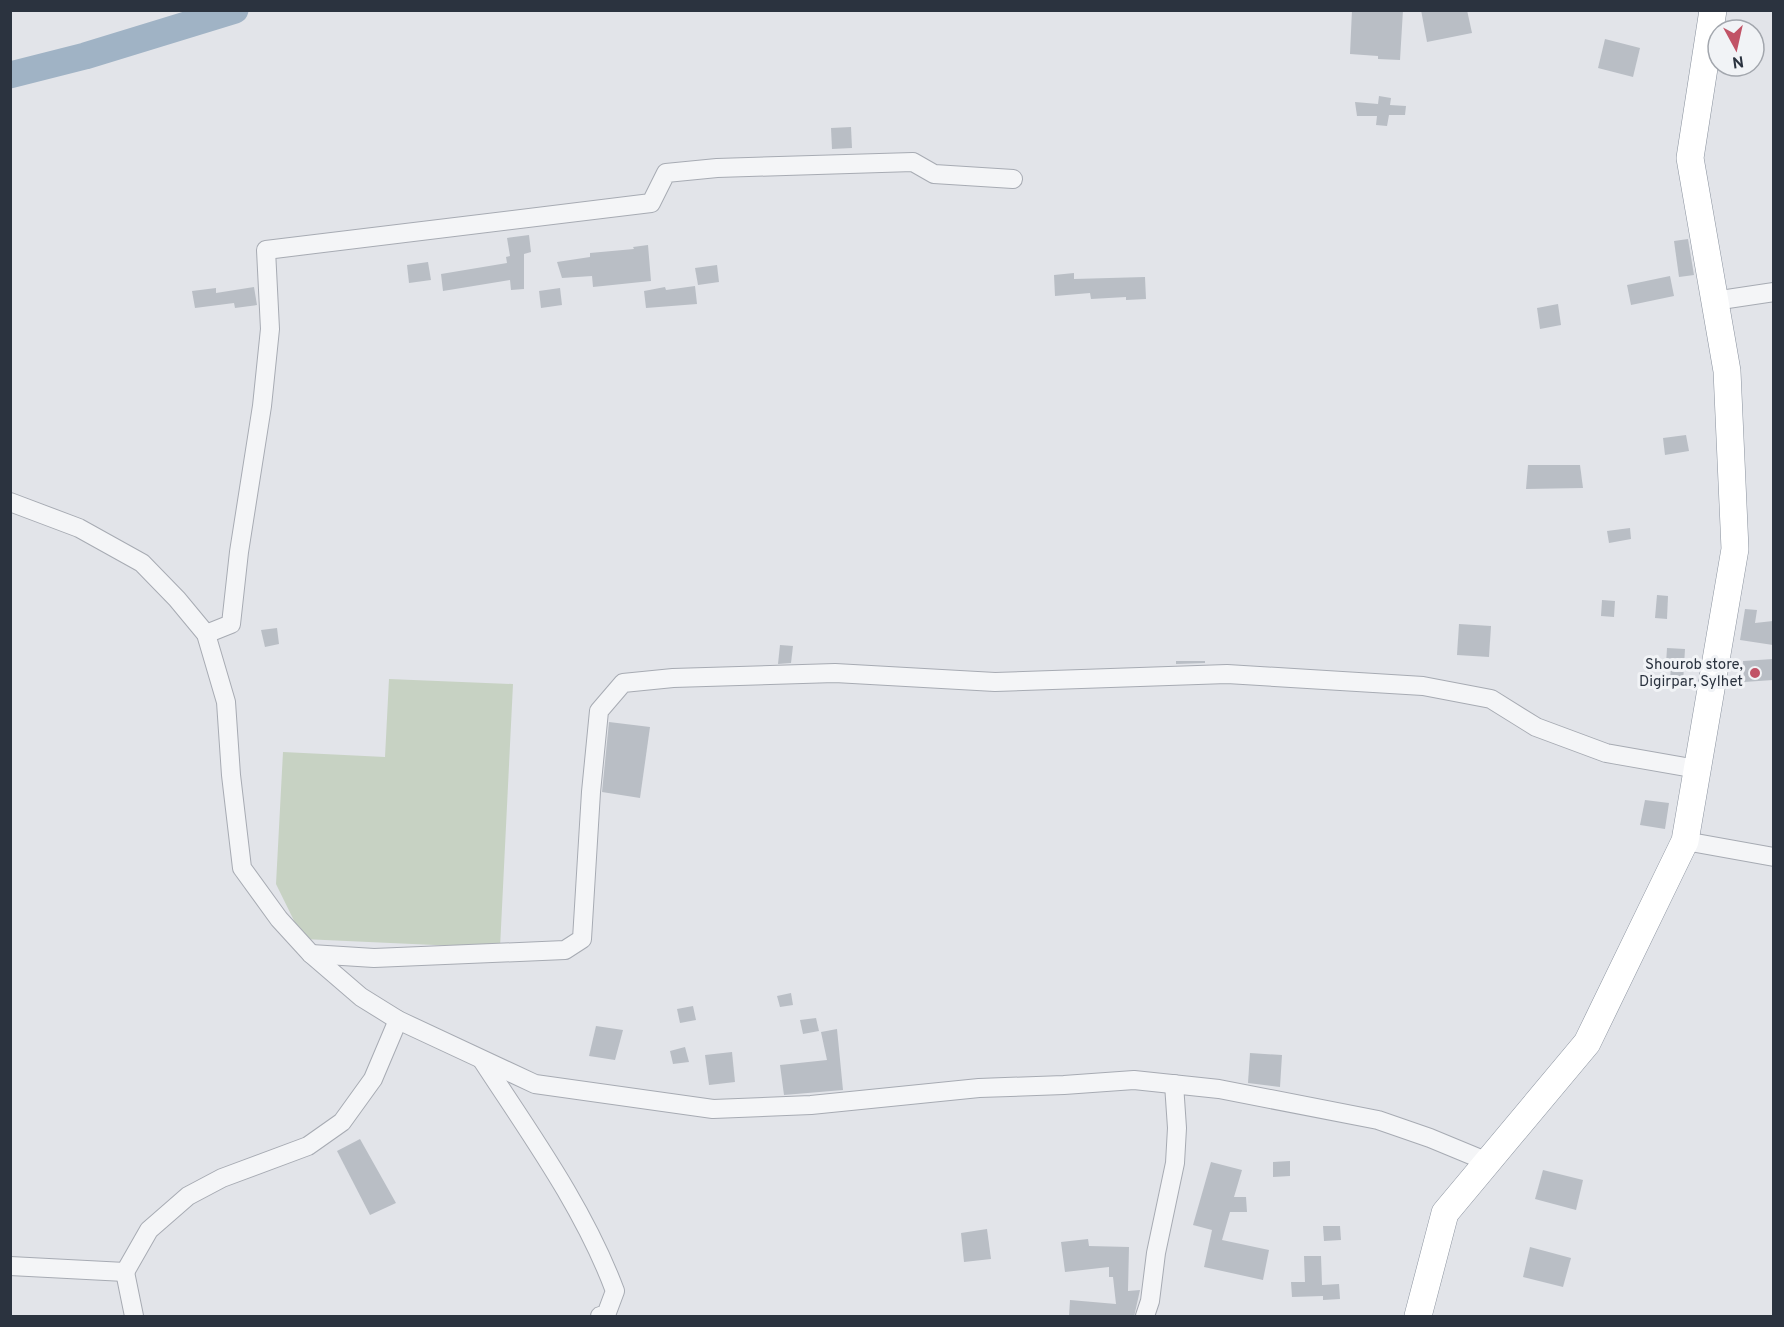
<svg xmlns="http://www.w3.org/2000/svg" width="1784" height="1327" viewBox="0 0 1784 1327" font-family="Overpass,sans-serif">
	<rect width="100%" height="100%" fill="#e2e4e9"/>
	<path fill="#c7d2c3" d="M389 679 513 684 500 948 303 939 276 884 283 752 385 757Z"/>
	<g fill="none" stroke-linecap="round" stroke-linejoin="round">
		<path stroke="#a0b3c5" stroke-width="27" d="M10 75 85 56 235 10"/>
	</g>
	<g fill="#b9bec5">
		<path d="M1352 10H1403L1400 60 1378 59V56L1350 54Z"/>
		<path d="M1421 10H1467L1472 33 1427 42Z"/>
		<path d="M1605 39 1640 48 1633 77 1598 68Z"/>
		<path d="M1379 96 1391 98 1390 105 1406 106 1405 115H1389L1387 126 1376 125 1377 116H1357L1355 102 1378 104Z"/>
		<path d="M851 127 852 148 832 149 831 128Z"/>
		<path d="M529 235 531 252 524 254V289L511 290 510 280 443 291 441 274 507 263 506 257 510 256 507 238Z"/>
		<path d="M1688 239 1694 275 1679 277 1674 241Z"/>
		<path d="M648 245 651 281 593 287 592 276 562 278 557 262 590 257V253L634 249 633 247Z"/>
		<path d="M428 262 431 280 409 283 407 265Z"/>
		<path d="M717 265 719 282 698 285 695 268Z"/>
		<path d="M1074 273V279L1145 277 1146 299 1126 300V297L1091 299 1090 293 1055 296 1054 275Z"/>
		<path d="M1670 276 1674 296 1631 305 1627 285Z"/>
		<path d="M695 286 697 304 646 308 644 291 665 287 666 290Z"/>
		<path d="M254 287 257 305 235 308 234 303 195 308 192 291 216 288V293Z"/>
		<path d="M560 288 562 305 541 308 539 291Z"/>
		<path d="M1558 304 1561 325 1540 329 1537 308Z"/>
		<path d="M1686 435 1689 451 1665 455 1663 438Z"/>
		<path d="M1528 465H1580L1583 488 1526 489Z"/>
		<path d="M1630 528 1631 539 1609 543 1607 531Z"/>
		<path d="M1657 595 1668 596 1667 619 1655 618Z"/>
		<path d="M1602 600 1615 601 1614 617 1601 616Z"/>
		<path d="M1745 609 1757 610 1755 623 1773 621V645L1740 640Z"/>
		<path d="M1459 624 1491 626 1489 657 1457 655Z"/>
		<path d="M277 628 279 644 265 647 261 630Z"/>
		<path d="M780 645 793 646 791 663 778 664Z"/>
		<path d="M1667 648 1685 649 1683 683 1670 682 1671 665 1666 664Z"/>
		<path d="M1773 659V680L1744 682 1743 661Z"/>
		<path d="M1176 661H1205V663L1176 664Z"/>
		<path d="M609 722 650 727 640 798 602 792Z"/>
		<path d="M1645 800 1669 803 1665 829 1640 825Z"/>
		<path d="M791 993 793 1005 780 1007 777 996Z"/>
		<path d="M693 1006 696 1020 680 1023 677 1009Z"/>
		<path d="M816 1018 819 1031 803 1034 800 1020Z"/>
		<path d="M596 1026 623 1030 615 1060 589 1056Z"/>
		<path d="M837 1029 843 1090 784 1095 780 1065 827 1060 821 1032Z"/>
		<path d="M685 1047 689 1062 673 1064 670 1051Z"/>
		<path d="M732 1052 735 1082 709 1085 705 1055Z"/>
		<path d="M1250 1053 1282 1055 1280 1087 1248 1083Z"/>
		<path d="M360 1139 396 1203 370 1215 337 1151Z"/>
		<path d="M1290 1161V1176L1273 1177V1162Z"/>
		<path d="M1211 1162 1242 1170 1234 1197H1246L1247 1212H1230L1222 1240 1269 1250 1263 1280 1204 1267 1212 1230 1193 1225Z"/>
		<path d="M1543 1170 1583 1180 1576 1210 1535 1199Z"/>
		<path d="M1323 1226H1340L1341 1240 1324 1241Z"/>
		<path d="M987 1229 991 1259 964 1262 961 1233Z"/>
		<path d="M1088 1239 1089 1246 1129 1247 1128 1291 1140 1290 1134 1317H1069L1070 1300 1116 1304 1113 1277H1109V1267L1065 1272 1061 1242Z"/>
		<path d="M1530 1247 1571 1258 1563 1287 1523 1277Z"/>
		<path d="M1304 1256H1321L1322 1285 1339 1284 1340 1299 1323 1300V1296L1292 1297 1291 1282H1305Z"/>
	</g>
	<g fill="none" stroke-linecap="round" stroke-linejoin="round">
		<g stroke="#a7abb3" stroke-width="20">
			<g id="minor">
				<path d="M1714 301 1774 292"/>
				<path d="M10 502 79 528 142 563 177 599 206 634 226 702 231 775 242 868 279 919 311 954 361 997 398 1020 535 1084 713 1109 811 1105 979 1088 1064 1085 1134 1080 1219 1089 1378 1120 1430 1138 1488 1162"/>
				<path d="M206 634 231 624 239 552 262 406 270 329 266 250 651 203 666 173 717 168 913 162 934 174 1013 179"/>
				<path d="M1685 841 1774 857"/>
				<path d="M311 954 374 958 565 950 582 939 591 792 599 711 623 683 673 678 835 673 995 682 1227 674 1423 686 1491 699 1536 727 1606 753 1697 769"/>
				<path d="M482 1060C531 1135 584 1208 615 1291L606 1315 600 1316"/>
				<path d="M10 1266 125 1272 149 1230 188 1196 222 1178 308 1146 342 1122 373 1079 398 1020"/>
				<path d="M125 1272 134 1316"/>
				<path d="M1145 1316 1150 1301 1156 1253 1175 1163 1177 1128 1174 1084"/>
			</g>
		</g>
		<g stroke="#8a929e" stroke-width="28">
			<path id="highway" d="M1418 1316 1445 1213 1587 1043 1685 841 1735 549 1727 371 1690 158 1713 10"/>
		</g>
		<use href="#minor" stroke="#f4f5f7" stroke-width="18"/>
		<use href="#highway" stroke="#fff" stroke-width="27"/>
	</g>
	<circle fill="#c15366" stroke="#f1f3f6" stroke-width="2" cx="1755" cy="673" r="6"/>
	<g text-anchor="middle" stroke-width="6" stroke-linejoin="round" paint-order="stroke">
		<g font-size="15" fill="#2b333f" stroke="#f1f3f6" text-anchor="end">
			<text x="1743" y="669">Shourob store,<tspan x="1743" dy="17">Digirpar, Sylhet</tspan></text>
		</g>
	</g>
	<rect width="1784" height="1327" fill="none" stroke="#2b333f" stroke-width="24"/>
	<g transform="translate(1736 48) rotate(172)"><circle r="28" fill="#f1f3f6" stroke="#a2a6ad" stroke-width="1.5"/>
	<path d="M0-4.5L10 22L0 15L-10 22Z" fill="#c15366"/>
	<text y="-9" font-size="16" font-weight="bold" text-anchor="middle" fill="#2b333f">N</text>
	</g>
</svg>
